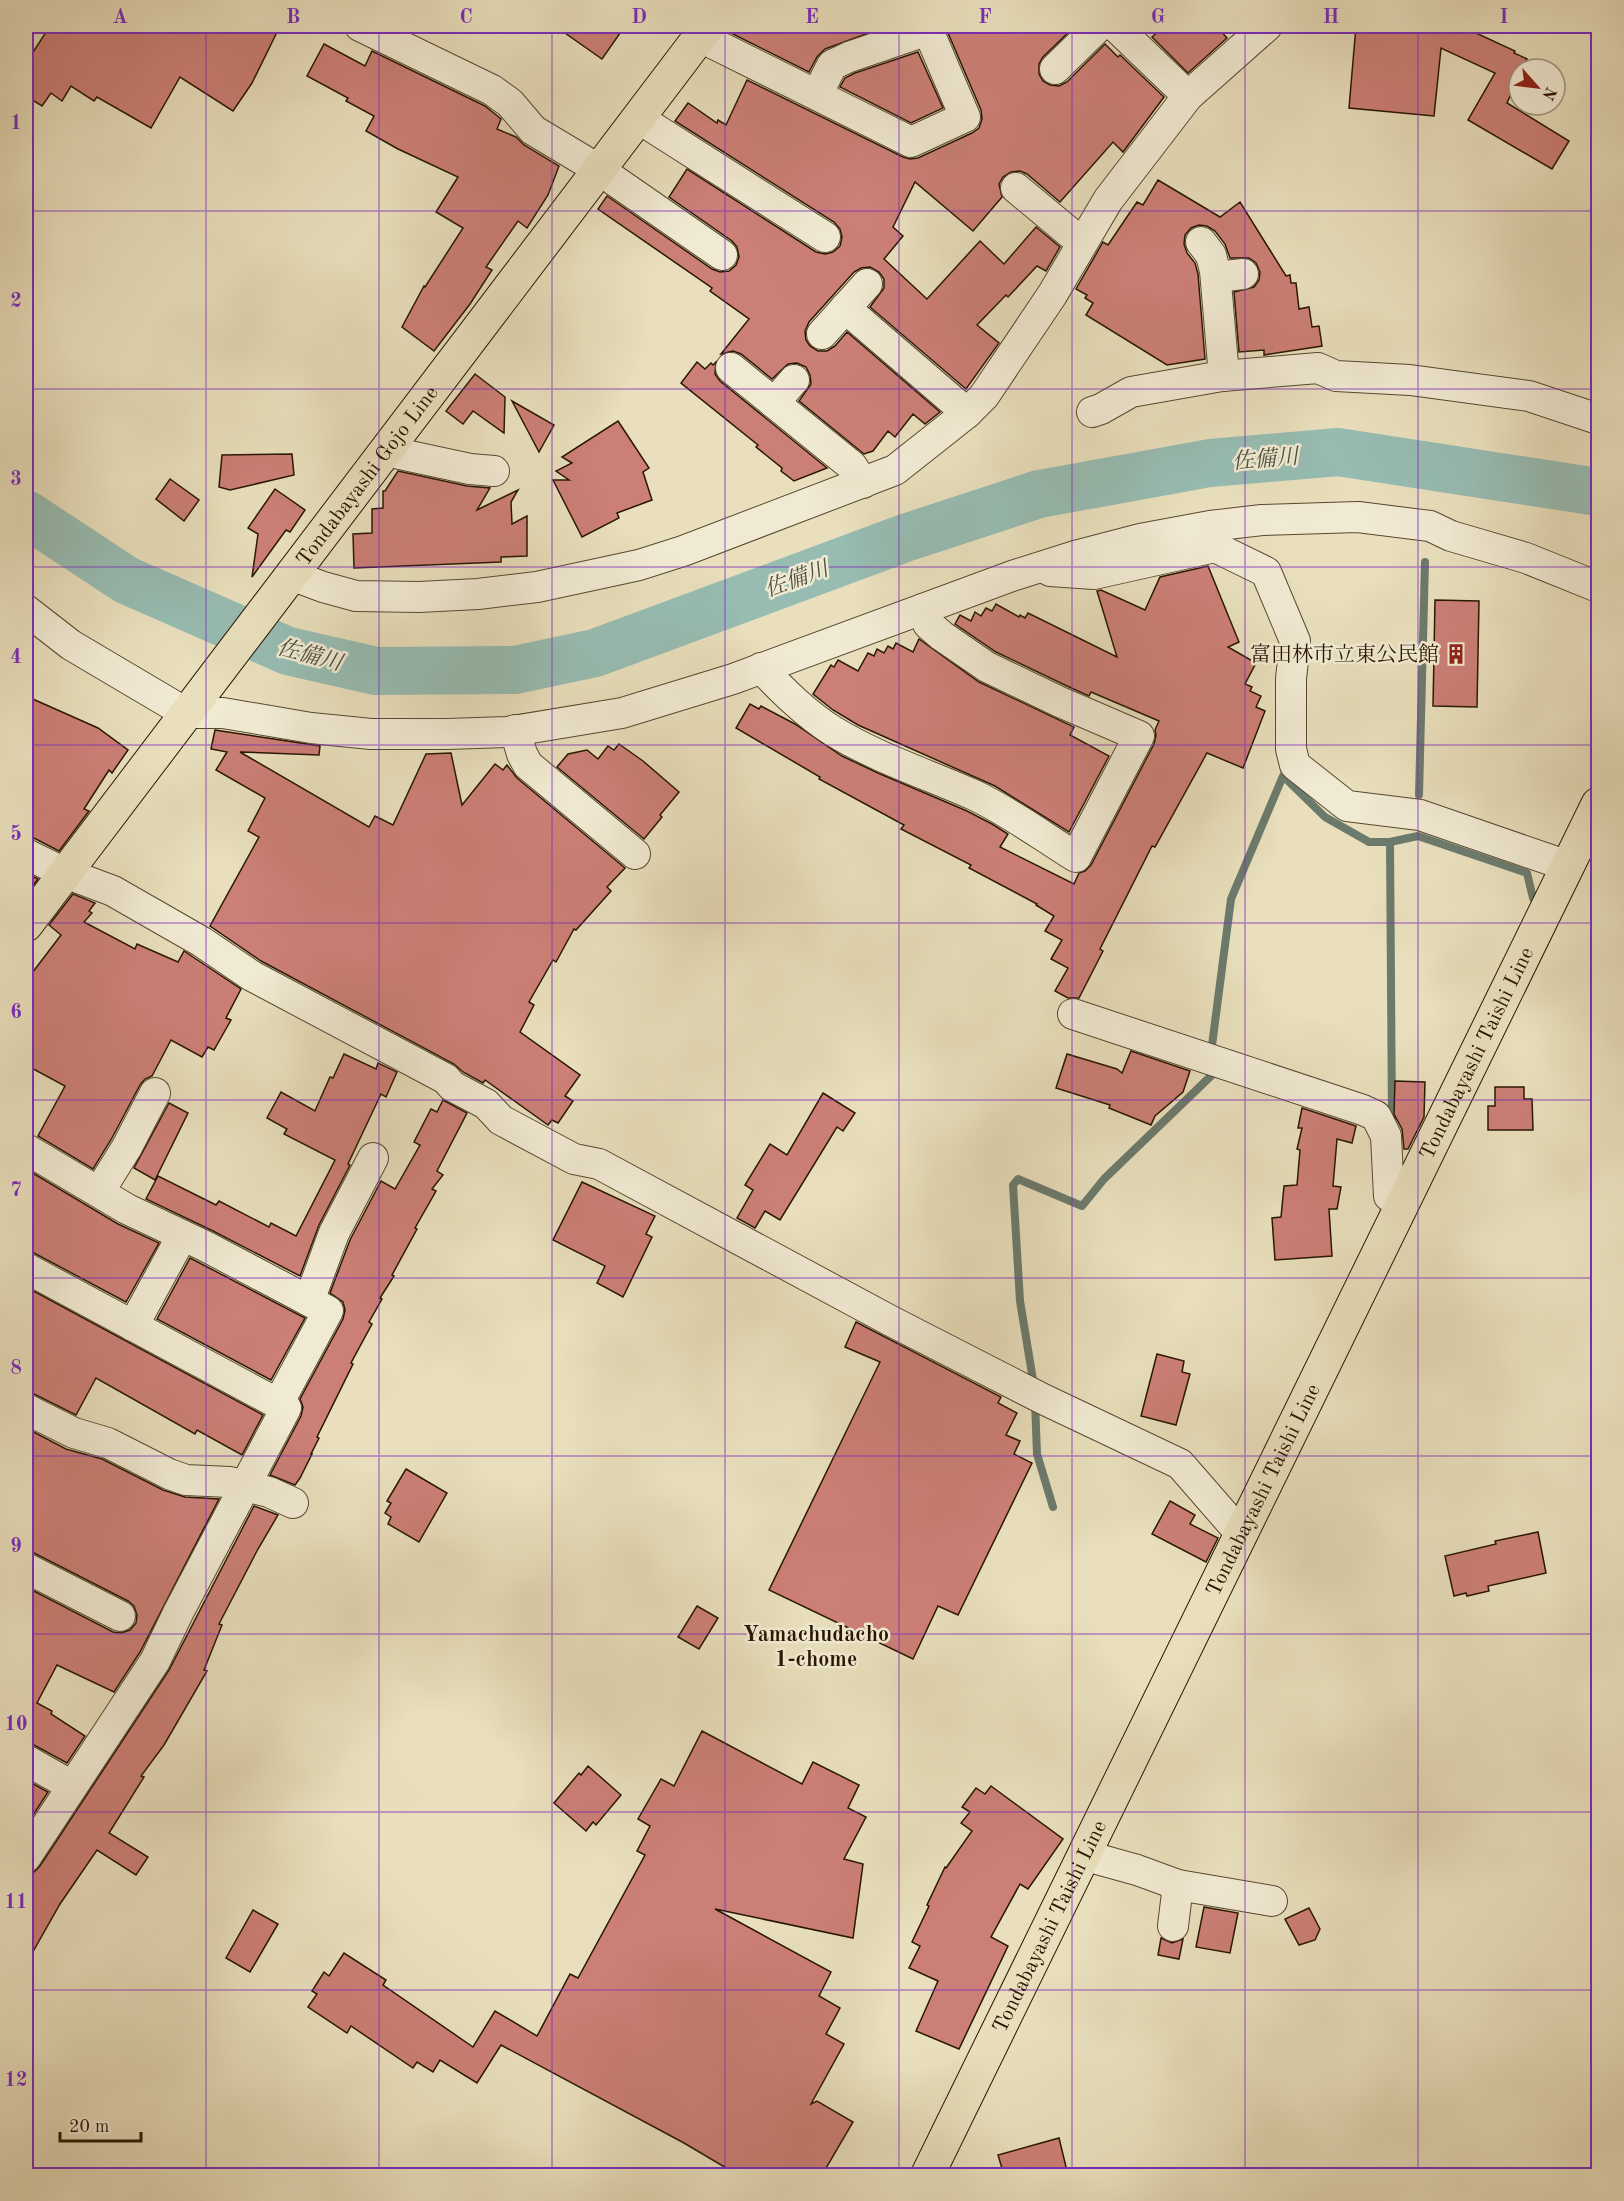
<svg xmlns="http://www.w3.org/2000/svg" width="1624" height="2201" viewBox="0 0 1624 2201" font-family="'Old Standard TT','Noto Serif JP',serif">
	<rect width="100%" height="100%" fill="#e9dfbc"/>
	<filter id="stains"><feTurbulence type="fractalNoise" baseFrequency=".00333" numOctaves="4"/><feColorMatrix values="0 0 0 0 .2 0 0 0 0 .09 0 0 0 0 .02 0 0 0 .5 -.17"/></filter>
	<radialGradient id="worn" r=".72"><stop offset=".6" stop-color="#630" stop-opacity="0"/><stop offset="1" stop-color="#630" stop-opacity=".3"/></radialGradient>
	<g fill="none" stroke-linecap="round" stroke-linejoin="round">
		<g stroke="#6b7a6c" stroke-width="8">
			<path d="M1419 795 1425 562"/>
			<path d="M1390 842 1392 1124"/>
			<path d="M1211 1053 1231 899 1283 776 1325 817 1369 842H1390L1418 836 1527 873 1533 898"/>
			<path d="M1034 1386 1020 1301 1013 1185 1018 1179 1082 1206 1104 1179 1213 1074 1212 1066"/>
			<path d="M1035 1402 1037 1454 1053 1507"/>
		</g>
		<path stroke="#97bcb2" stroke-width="48" d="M26 514 126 580 288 651 376 671 515 670 595 653 905 538 1039 494 1210 463 1338 452 1598 492"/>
	</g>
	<g fill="#cc7f76" stroke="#281602" stroke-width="1.5">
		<path d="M50 26H280L252 83 233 111 180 77 151 128 97 97 94 101 71 86 62 101 51 93 42 106 26 96V63Z"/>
		<path d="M555 26H625L602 59Z"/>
		<path d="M726 26H888L825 49 817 57 809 72 731 33 726 29Z"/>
		<path d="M945 26H1075L1043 57 1039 64V74L1043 81 1050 85 1059 86 1067 82 1105 44 1118 57 1120 55 1164 97 1123 152 1113 142 1060 202 1027 174 1020 171 1011 172 1003 177 999 184 1002 197 973 231 915 182 893 227 903 236 884 259 927 299 980 241 1004 264 1036 227 1060 247 1046 271 1037 266 1008 297 1006 295 977 325 999 343 966 389 870 307 884 288V279L879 272 870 267 861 268 854 272 809 322 805 331 806 340 810 346 818 351H827L835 346 847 332 940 412 925 424 913 414 895 437 888 431 873 451 864 454 799 401 811 384 810 375 806 367 797 363 788 364 772 379 741 354 733 351 721 354 749 319 710 291 712 288 598 209 607 196 712 269 720 272 729 271 736 265 739 257 737 247 732 241 669 197 687 169 816 252 825 254 833 252 840 246 842 237 840 229 834 222 675 121 688 103 717 123 718 120 726 125 747 80 903 157 910 159 918 158 972 133 979 128 982 119 981 110Z"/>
		<path d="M1164 26H1216L1227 38 1188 73 1152 37Z"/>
		<path d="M1356 26H1461L1515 51 1514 53 1527 59 1523 69H1519V77L1507 103 1569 141 1552 169 1468 120 1495 73 1441 48 1434 116 1349 108Z"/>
		<path d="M324 44 365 66 372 51 485 106 501 119 497 129 516 137 524 145 559 166 548 195 527 228 518 221 486 267 492 270 470 304 434 351 402 327 424 286 425 287 463 228 436 212 458 177 398 149 366 131 374 116 346 101 348 98 307 76Z"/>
		<path d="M918 52 943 108 911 123 840 87 845 78 855 73Z"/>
		<path d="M1158 180 1220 217 1240 202 1286 276 1290 275 1291 283H1296L1299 309 1309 307 1312 327 1319 326 1322 346 1264 355V350L1239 352 1234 292 1254 287 1259 280 1260 272 1256 263 1249 258H1230L1225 244 1215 231 1207 226 1199 225 1191 228 1185 235 1184 244 1187 253 1195 263 1198 274 1205 359 1167 365 1086 315 1093 303 1085 298 1087 295 1076 289 1103 242 1108 245 1137 202 1143 205Z"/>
		<path d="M697 362 705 369 711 363 713 365 716 362 715 374 720 381 827 468 794 481 781 471 782 468 756 447 758 445 681 383Z"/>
		<path d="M475 374 505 397 504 433 473 411 463 424 446 411Z"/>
		<path d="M512 401 554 425 539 452Z"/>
		<path d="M618 421 649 468 643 472 652 500 617 513 619 518 582 537 553 480H569L556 471 572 463 562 457Z"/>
		<path d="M292 454 294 475 230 490 219 487 222 455Z"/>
		<path d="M398 471 467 486 490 488 477 510 518 490 511 502 512 524 527 516V556L501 557V562L354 568 353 534 372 533V509L383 508V491H385Z"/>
		<path d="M170 479 199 500 184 521 156 499Z"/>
		<path d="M275 489 305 510 290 532 286 530 252 577 258 534 248 528Z"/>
		<path d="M1208 566 1239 642 1228 647 1256 663 1245 684 1252 687 1250 691 1261 696 1256 707 1265 711 1243 768 1207 753 1155 847 1152 846 1100 949 1103 951 1079 998H1068L1055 991 1068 968 1051 959 1062 940 1045 931 1054 916 1036 905 1037 904 969 868 971 865 901 829 904 825 819 779 820 777 736 728 750 704 759 709 761 706 795 724 842 756 878 773 967 811 992 824 1008 834 1000 847 1074 884 1079 873 1085 871 1091 865 1154 744 1156 735 1155 730 1159 721 1091 692 1089 696 1067 686 996 652 955 624 960 615 971 621 975 612 981 616 986 608 992 611 996 604 1019 617 1020 615 1025 618 1028 613 1117 657 1097 591 1101 590 1145 610 1160 577Z"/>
		<path d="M1435 600 1479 601 1477 707 1433 706Z"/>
		<path d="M919 639 979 682 1074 727 1070 735 1109 756 1069 832 995 786 858 725 833 710 813 694 831 665 834 667 838 660 858 671 868 653 874 656 877 649 884 653 888 646 893 649 896 643 913 652Z"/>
		<path d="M26 696 98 728 128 750 112 773 109 770 84 809 89 811 59 851 34 838 26 837Z"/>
		<path d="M215 730 320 746 319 755 240 752 369 827 375 816 393 825 426 754 451 753 462 805 495 764 503 770 507 765 517 778 625 868 607 887 611 891 576 930 574 929 556 962 553 960 529 1002 534 1005 520 1032 580 1075 565 1096 573 1101 558 1123 552 1120 548 1125 485 1080 483 1083 463 1072 454 1064 261 961 210 926 259 837 248 831 265 798 216 770 227 752 211 749Z"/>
		<path d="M619 744 643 761 679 792 660 815 662 817 644 839 557 767 568 754 587 750 598 759 608 746 614 750Z"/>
		<path d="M26 873 38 879 26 895Z"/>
		<path d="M73 894 95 903 89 911 92 913 84 922 135 949 137 944 178 962 184 951 241 989 226 1018 231 1020 214 1050 208 1047 202 1057 171 1040 152 1076 145 1079 140 1085 112 1138 93 1169 38 1136 65 1086 26 1065V981L61 935 49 925Z"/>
		<path d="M1131 1051 1190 1071 1183 1092 1155 1116 1151 1125 1109 1108 1110 1105 1056 1088 1067 1054 1117 1069 1122 1073Z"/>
		<path d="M344 1054 376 1069 378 1063 397 1072 386 1097 381 1094 348 1164 350 1165 319 1225 300 1276 213 1231 146 1199 158 1176 216 1205 219 1201 269 1227 271 1223 296 1236 335 1160 284 1134 287 1129 267 1118 281 1092 315 1111 330 1077 333 1078Z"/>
		<path d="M1395 1081 1425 1082 1424 1117 1408 1149H1404L1402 1129 1394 1114Z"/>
		<path d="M1495 1087H1524V1099H1532L1533 1130H1488V1106H1495Z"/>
		<path d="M823 1093 855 1113 843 1131 837 1127 780 1220 765 1211 755 1228 737 1218 753 1190 745 1185 770 1144 787 1155Z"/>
		<path d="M443 1100 467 1113 437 1171 443 1175 432 1189 436 1191 415 1228 417 1229 392 1275 394 1276 380 1298 382 1299 369 1322 372 1324 351 1363 353 1364 317 1437 319 1438 311 1454H312L300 1478 295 1485 270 1475 301 1416 303 1407 300 1399 343 1319 345 1310 343 1302 330 1293 350 1240 381 1181 395 1189 420 1145 414 1142 431 1109 437 1112Z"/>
		<path d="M169 1103 188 1113 155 1180 134 1168Z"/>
		<path d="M1302 1108 1356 1126 1352 1143 1337 1139 1333 1186 1341 1187 1337 1209H1329L1332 1256 1275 1260 1272 1218 1281 1217 1284 1186 1297 1185 1300 1150 1297 1149 1302 1128H1298Z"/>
		<path d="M26 1169 118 1224 159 1243 126 1302 34 1253 26 1251Z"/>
		<path d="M582 1182 655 1216 646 1234 652 1237 623 1297 597 1283 605 1266 553 1240Z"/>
		<path d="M190 1258 305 1318 271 1380 157 1319Z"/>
		<path d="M26 1287 263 1415 242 1455 197 1430 195 1434 96 1378 76 1415 34 1394 26 1392Z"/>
		<path d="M856 1322 1001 1397 998 1403 1017 1413 1006 1435 1020 1441 1014 1454 1032 1463 958 1615 938 1606 913 1659 769 1590 880 1362 845 1347Z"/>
		<path d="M1157 1354 1184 1361 1182 1372 1190 1374 1176 1425 1141 1416Z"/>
		<path d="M26 1428 66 1449 102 1459 163 1490 185 1497 219 1499 140 1652 114 1692 57 1665 37 1703 52 1711 51 1714 85 1736 67 1763 34 1745 26 1743V1587L113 1632 121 1633 130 1630 136 1623 137 1615 134 1606 128 1601 34 1553 26 1551Z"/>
		<path d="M406 1469 447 1493 419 1542 388 1524 391 1517 385 1513 391 1503 387 1501Z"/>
		<path d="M1170 1501 1195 1515 1190 1524 1218 1538 1206 1562 1152 1534Z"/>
		<path d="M254 1506 278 1515 258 1549 219 1624 222 1625 204 1670 207 1671 164 1745 141 1776 144 1777 109 1833 148 1857 136 1875 97 1850 60 1904 26 1964V1874L34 1872 40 1866 169 1670Z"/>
		<path d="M1538 1532 1546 1573 1488 1586 1489 1591 1467 1596 1466 1593 1454 1596 1445 1556 1496 1544 1495 1541Z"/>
		<path d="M697 1606 718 1618 699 1649 678 1637Z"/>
		<path d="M702 1731 802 1784 813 1762 859 1785 848 1808 866 1817 844 1859 863 1864 853 1938 715 1909 831 1972 819 1996 840 2008 826 2034 844 2044 811 2104 817 2101 853 2122 822 2175H738L684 2143 501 2045 477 2083 440 2060 433 2072 417 2062 413 2068 351 2026 347 2033 308 2007 317 1994 312 1991 324 1972 329 1976 344 1953 386 1980 383 1985 473 2047 495 2011 537 2036 570 1974 578 1978 645 1855 637 1851 650 1826 638 1819 661 1779 674 1786Z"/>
		<path d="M588 1766 621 1795 596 1825 593 1822 586 1831 554 1803 579 1773 581 1775Z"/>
		<path d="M26 1780 48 1792 26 1826Z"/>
		<path d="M991 1786 1063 1839 1028 1889 1020 1884 991 1937 1008 1946 959 2049 916 2031 938 1981 909 1968 920 1946 912 1942 929 1906 927 1905 945 1867 946 1868 972 1831 961 1823 970 1812 962 1807 976 1788 985 1794Z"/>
		<path d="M1204 1907 1238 1913 1230 1953 1196 1947Z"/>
		<path d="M1309 1908 1320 1929 1315 1940 1299 1945 1285 1919Z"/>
		<path d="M253 1910 278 1924 250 1972 226 1958Z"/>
		<path d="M1161 1938 1172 1943 1183 1939 1179 1959 1158 1955Z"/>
		<path d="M1059 2138 1067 2171 1055 2175H1004L998 2155Z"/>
	</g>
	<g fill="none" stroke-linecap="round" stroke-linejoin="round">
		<g stroke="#584830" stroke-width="32">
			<g id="minor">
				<path d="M360 26 492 90 510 103 533 130 598 169 722 255"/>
				<path d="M1115 26 1188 96"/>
				<path d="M700 37 911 142 965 117 928 30 849 57 832 65 817 95"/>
				<path d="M1055 69 1099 26"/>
				<path d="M638 118 825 237"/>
				<path d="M1016 188 1082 243"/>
				<path d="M1201 242 1211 255 1215 271 1224 376"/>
				<path d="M1216 277 1243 274"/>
				<path d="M845 308 967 413"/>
				<path d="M822 334 867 284"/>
				<path d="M731 368 852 466 863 483"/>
				<path d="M774 403 794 380"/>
				<path d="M1092 412 1101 409 1131 392 1222 376 1318 368 1336 376 1410 380 1529 396 1598 419"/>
				<path d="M386 451 470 469 494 471"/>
				<path d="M1050 571 1094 574 1215 547 1266 572 1295 641 1291 679V749L1295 765 1347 806 1420 815 1568 866"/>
				<path d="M291 575 323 587 356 596 419 597 478 594 537 587 639 565 683 551 895 470 967 413 984 396 1052 295 1108 200 1188 96 1267 26"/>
				<path d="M26 610 71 645 186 713H223L311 728 371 734H447L507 732 622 713 733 679 1012 576 1075 556 1140 539 1210 526 1262 520 1358 517 1430 526 1451 536 1526 558 1598 587"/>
				<path d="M761 668C783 691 806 714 833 731 877 758 927 774 974 795 1010 812 1042 836 1076 857L1139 736 1060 702 987 667 942 636 928 624 923 609"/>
				<path d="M515 730 522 754 528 765 635 854"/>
				<path d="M26 854 65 873 113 891 202 942 252 976 446 1079 452 1086 486 1104 501 1120 574 1159 599 1164 891 1321 1043 1399 1180 1464 1241 1534"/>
				<path d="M1073 1014 1363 1110 1376 1116 1386 1136 1389 1196 1402 1205"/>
				<path d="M26 1149 127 1209 205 1246 328 1311 278 1404"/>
				<path d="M99 1192 127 1147 155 1093"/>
				<path d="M26 1268 286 1408 178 1613 155 1661 26 1857"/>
				<path d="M309 1301 334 1233 373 1158"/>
				<path d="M133 1326 182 1236"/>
				<path d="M26 1409 74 1433 108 1443 169 1474 186 1480 230 1482 269 1492 293 1503"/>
				<path d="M26 1568 120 1616"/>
				<path d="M26 1760 72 1786"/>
				<path d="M1083 1855 1137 1870 1178 1885 1272 1901"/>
				<path d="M1173 1926 1178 1885"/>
			</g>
		</g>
		<g stroke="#281602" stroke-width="35">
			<g id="major">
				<path id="s1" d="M26 925 708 26"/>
				<path id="s2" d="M927 2176 1598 804"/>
			</g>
		</g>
		<use href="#minor" stroke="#f1ead3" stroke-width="30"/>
		<use href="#major" stroke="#e9dfbc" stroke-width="33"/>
	</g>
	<path fill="none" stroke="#7b2cbf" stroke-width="1.5" stroke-opacity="0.55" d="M206 26V2176M379 26V2176M552 26V2176M725 26V2176M899 26V2176M1072 26V2176M1245 26V2176M1418 26V2176M26 211H1598M26 389H1598M26 567H1598M26 745H1598M26 923H1598M26 1100H1598M26 1278H1598M26 1456H1598M26 1634H1598M26 1812H1598M26 1990H1598"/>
	<defs>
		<g id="building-bare" transform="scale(1.62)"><path d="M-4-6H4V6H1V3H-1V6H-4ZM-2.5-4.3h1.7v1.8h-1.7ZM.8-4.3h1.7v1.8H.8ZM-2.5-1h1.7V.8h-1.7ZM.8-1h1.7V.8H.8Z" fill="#8f2418" stroke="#f1ead3" stroke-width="2.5" paint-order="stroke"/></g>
	</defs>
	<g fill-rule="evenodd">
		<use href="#building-bare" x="1456" y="654"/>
	</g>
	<g text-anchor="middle" stroke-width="5" stroke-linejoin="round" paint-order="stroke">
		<g font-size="21" fill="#281602" stroke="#f1ead3">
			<text dy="7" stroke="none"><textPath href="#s1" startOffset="564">Tondabayashi Gojo Line</textPath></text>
			<text dy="7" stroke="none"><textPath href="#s2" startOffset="1250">Tondabayashi Taishi Line</textPath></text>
			<text dy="7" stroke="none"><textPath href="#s2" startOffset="764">Tondabayashi Taishi Line</textPath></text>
			<text dy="7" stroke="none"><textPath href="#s2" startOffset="278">Tondabayashi Taishi Line</textPath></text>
		</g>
		<g font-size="21" fill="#281602" stroke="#f1ead3" text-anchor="end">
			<text x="1439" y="661">富田林市立東公民館</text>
		</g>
		<g font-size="22" font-style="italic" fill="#4f5040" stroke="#f1ead3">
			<text transform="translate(1265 458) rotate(-5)" y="8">佐備川</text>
			<text transform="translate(796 578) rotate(-20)" y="8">佐備川</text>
			<text transform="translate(310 654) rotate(15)" y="8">佐備川</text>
		</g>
		<g font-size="22" font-weight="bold" fill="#281602" stroke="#f1ead3">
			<text x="816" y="1641">Yamachudacho<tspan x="816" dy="25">1-chome</tspan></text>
		</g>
	</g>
	<rect width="1624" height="2201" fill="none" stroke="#e9dfbc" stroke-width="66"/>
	<g transform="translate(1537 87) rotate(118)"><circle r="28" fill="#f1ead3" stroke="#a1957f" stroke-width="1.5"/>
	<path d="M0-4.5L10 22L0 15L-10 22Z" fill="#8f2418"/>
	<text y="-9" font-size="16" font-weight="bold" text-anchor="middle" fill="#281602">N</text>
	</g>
	<path d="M60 2132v9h81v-9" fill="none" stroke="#281602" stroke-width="3"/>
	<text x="69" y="2132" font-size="18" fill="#281602" stroke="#f1ead3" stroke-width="4.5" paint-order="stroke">20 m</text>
	<rect x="33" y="33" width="1558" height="2135" fill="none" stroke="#7b2cbf" stroke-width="2"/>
	<g font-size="20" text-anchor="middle" font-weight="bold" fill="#7b2cbf">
		<text x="120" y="23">A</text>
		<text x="293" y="23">B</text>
		<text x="466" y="23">C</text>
		<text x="639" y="23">D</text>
		<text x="812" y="23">E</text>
		<text x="985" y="23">F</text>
		<text x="1158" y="23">G</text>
		<text x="1331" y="23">H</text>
		<text x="1504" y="23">I</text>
		<text x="16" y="129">1</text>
		<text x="16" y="307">2</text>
		<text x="16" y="485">3</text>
		<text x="16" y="663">4</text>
		<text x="16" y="840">5</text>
		<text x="16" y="1018">6</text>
		<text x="16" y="1196">7</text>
		<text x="16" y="1374">8</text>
		<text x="16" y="1552">9</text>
		<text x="16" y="1730">10</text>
		<text x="16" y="1908">11</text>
		<text x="16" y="2086">12</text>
	</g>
	<rect width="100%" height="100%" filter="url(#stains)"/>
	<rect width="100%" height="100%" fill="url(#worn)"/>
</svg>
